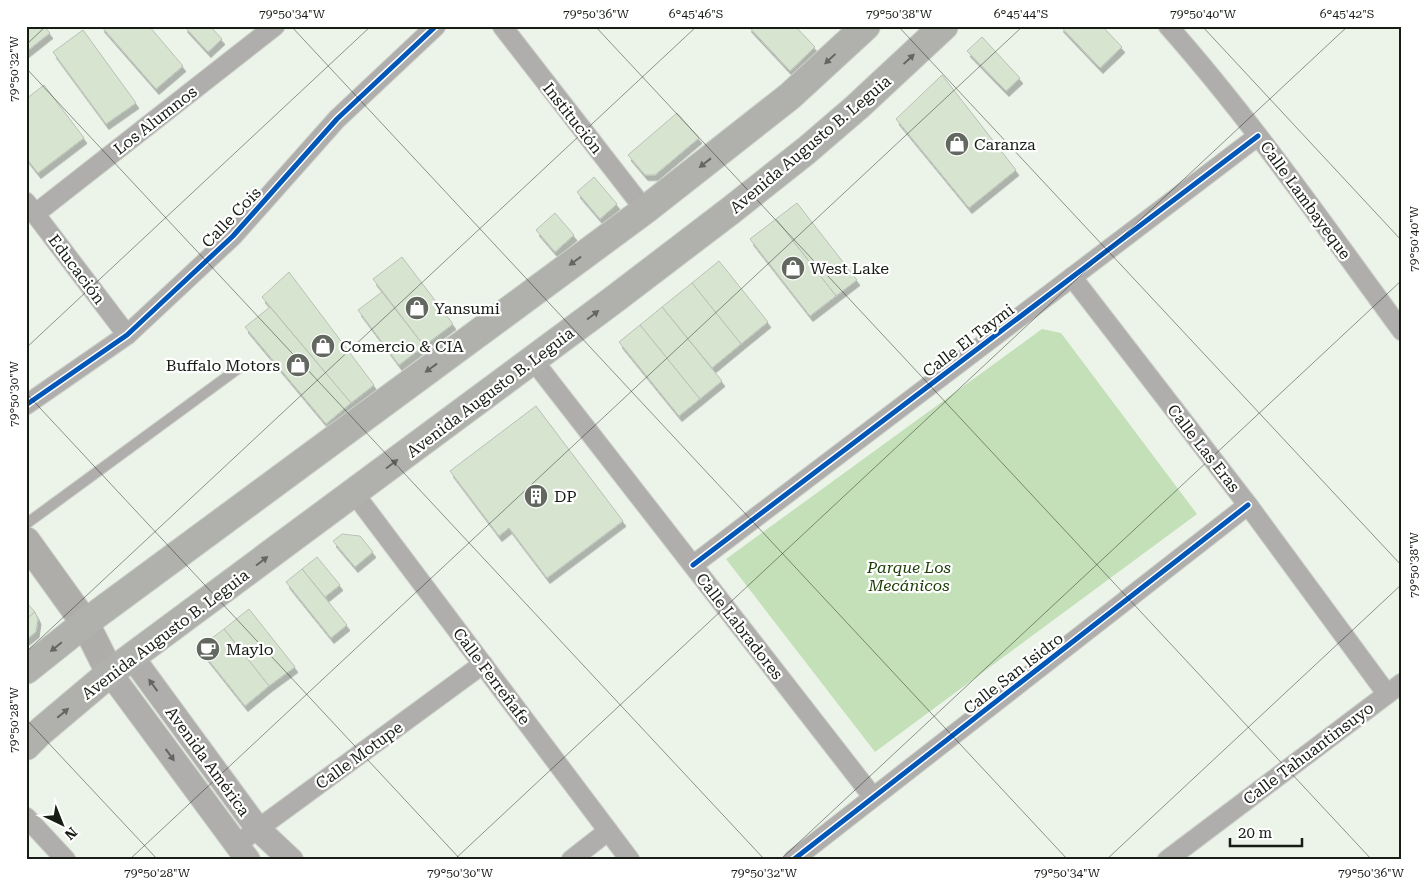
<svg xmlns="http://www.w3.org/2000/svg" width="1428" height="886" viewBox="0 0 1428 886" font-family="'Roboto Serif',serif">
	<defs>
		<filter id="shadow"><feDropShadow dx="3" dy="5.5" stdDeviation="0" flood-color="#0004"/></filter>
	</defs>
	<rect width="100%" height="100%" fill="#ecf4e9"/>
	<path fill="#c4e0b8" d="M1042 329 1061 333 1197 514 875 752 726 559Z"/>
	<g fill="#d6e4d0" stroke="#bac0b8" filter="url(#shadow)">
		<path d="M26 26H44L50 33 26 52Z"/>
		<path d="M101 26H149L183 66 156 89Z"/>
		<path d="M184 26H210L222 39 208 52Z"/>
		<path d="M748 26H795L815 47 790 71Z"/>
		<path d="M1060 26H1102L1122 47 1100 68Z"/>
		<path d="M83 30 136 103 106 124 53 52Z"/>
		<path d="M982 37 1020 78 1006 91 967 51Z"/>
		<path d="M942 75 1016 170 969 208 896 119Z"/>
		<path d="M44 85 84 138 38 173 26 158V99Z"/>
		<path d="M677 113 699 138 655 175H645L628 155Z"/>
		<path d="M594 177 617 204 600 219 577 192Z"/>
		<path d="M797 203 857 280 836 296 776 219Z"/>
		<path d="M555 213 574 235 555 252 536 230Z"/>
		<path d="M776 219 836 296 810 316 750 239Z"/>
		<path d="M402 257 453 324 424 346 373 279Z"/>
		<path d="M719 261 768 322 741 344 692 283Z"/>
		<path d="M289 272 374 385 351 403 262 297Z"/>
		<path d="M692 283 741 344 712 368 662 307Z"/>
		<path d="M382 292 424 346 399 365 358 310Z"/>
		<path d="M270 307 351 403 326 424 245 327Z"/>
		<path d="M662 307 722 381 700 399 640 325Z"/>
		<path d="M640 325 700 399 679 416 619 342Z"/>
		<path d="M536 406 623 521 547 578 509 528 499 536 450 471Z"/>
		<path d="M342 534 360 536 373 552 355 567 333 541Z"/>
		<path d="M317 557 340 585 325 597 302 569Z"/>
		<path d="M302 569 347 625 331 638 286 582Z"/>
		<path d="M26 602 35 612 26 619Z"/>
		<path d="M249 609 295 667 269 686 224 629Z"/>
		<path d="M35 612 38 619 36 632 26 640V619Z"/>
		<path d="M224 629 269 686 245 706 199 648Z"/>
	</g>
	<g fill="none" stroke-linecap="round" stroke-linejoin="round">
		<g stroke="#cbd1c8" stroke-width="12">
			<path id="service" d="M26 524 239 368"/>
		</g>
		<g stroke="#cbd1c8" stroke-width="21">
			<g id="minor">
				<path d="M502 26 645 210"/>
				<path d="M1168 26C1253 122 1326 228 1402 331"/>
				<path d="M26 202 127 335"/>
				<path d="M35 214 275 26"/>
				<path d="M1072 277 1248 505 1387 694"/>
				<path d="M533 360 873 797"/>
				<path d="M26 405 127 335 233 236 337 119 436 26"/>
				<path d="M354 493 630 860"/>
				<path d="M693 565 1258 136"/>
				<path d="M26 817 66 860"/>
				<path d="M236 845 483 664"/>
				<path d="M571 860 608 831"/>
				<path d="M793 860 1248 505"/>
				<path d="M1167 860 1402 683"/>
			</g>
		</g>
		<g stroke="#cbd1c8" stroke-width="26">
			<g id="tertiary">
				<path d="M132 657 258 829 291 860"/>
				<path d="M110 673 248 860"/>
			</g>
		</g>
		<g stroke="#cbd1c8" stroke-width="30">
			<path id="secondary" d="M26 541 85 623 110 673"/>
		</g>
		<g stroke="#cbd1c8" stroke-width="30">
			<g id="primary">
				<path d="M26 670 85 623 645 210 790 96 866 26"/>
				<path d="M26 746 40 732 110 673 612 301 730 211 807 150 857 107 944 26"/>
			</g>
		</g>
		<use href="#service" stroke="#b0adad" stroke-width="10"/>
		<use href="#minor" stroke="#b0adad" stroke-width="19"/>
		<use href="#tertiary" stroke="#b0adad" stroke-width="24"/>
		<use href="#secondary" stroke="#aeadaa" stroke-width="28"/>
		<use href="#primary" stroke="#b0b0ad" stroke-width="28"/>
		<g stroke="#fff" stroke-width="8">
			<g id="cycleway">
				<path d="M26 405 127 335 233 236 337 119 436 26"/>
				<path d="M693 565 1258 136"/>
				<path d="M793 860 1248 505"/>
			</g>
		</g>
		<use href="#cycleway" stroke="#0057b8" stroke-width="5"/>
	</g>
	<defs><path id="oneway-solid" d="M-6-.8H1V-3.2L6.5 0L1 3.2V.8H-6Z" transform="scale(1.25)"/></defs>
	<g fill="#646661">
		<use href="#oneway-solid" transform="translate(830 59) rotate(137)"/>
		<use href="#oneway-solid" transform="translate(909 59) rotate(-43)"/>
		<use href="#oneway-solid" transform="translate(705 163) rotate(142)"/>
		<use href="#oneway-solid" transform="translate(575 261) rotate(144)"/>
		<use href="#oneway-solid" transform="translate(593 315) rotate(-37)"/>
		<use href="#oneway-solid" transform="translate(431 368) rotate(144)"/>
		<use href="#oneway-solid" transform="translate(392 464) rotate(-37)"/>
		<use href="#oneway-solid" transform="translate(262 561) rotate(-37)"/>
		<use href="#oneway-solid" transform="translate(56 647) rotate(141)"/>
		<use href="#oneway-solid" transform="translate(63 713) rotate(-40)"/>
	</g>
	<g fill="#646561">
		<use href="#oneway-solid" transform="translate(153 685) rotate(-126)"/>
		<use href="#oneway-solid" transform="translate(170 755) rotate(54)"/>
	</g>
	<path fill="none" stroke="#171d15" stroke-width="1" stroke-opacity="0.45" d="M291 26 1068 860M595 26 1372 860M898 26 1402 566M1202 26 1402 241M26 45 46 26M26 68 765 860M26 348 371 26M26 393 461 860M26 652 697 26M26 719 158 860M129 860 1023 26M454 860 1348 26M780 860 1402 280M1106 860 1402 584"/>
	<defs>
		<g id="shop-disc" transform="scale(1.25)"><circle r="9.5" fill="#62685f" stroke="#fff"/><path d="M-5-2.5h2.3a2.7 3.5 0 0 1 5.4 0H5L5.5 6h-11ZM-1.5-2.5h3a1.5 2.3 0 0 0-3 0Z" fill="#fff"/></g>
		<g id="building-disc" transform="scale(1.25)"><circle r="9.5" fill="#62685f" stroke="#fff"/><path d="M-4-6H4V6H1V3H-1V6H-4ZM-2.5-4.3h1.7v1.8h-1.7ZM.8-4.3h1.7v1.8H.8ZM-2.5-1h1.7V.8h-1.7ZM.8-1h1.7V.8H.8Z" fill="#fff"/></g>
		<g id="cafe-disc" transform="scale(1.25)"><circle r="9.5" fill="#62685f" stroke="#fff"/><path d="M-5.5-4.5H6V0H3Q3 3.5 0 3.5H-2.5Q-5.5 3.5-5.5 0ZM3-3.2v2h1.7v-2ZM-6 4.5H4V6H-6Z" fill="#fff"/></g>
	</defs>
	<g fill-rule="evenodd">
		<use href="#shop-disc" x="957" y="144"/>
		<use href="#shop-disc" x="793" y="268"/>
		<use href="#shop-disc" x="417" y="308"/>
		<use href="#shop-disc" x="323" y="346"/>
		<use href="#shop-disc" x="298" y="365"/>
		<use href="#building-disc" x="536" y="496"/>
		<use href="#cafe-disc" x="208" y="649"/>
	</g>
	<g text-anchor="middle" stroke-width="4.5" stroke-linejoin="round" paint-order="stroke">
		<g font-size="16" fill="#171d15" stroke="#fff">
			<text transform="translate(573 118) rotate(52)" y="6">Institución</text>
			<text transform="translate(155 120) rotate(-38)" y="6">Los Alumnos</text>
			<text transform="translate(810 144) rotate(-40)" y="6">Avenida Augusto B. Leguia</text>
			<text transform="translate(1306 200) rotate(54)" y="6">Calle Lambayeque</text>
			<text transform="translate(231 217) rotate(-46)" y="6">Calle Cois</text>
			<text transform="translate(77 269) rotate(53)" y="6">Educación</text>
			<text transform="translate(968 340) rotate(-37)" y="6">Calle El Taymi</text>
			<text transform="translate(490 392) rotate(-37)" y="6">Avenida Augusto B. Leguia</text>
			<text transform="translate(1204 448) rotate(52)" y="6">Calle Las Eras</text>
			<text transform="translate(740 626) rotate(52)" y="6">Calle Labradores</text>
			<text transform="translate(165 634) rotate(-37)" y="6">Avenida Augusto B. Leguia</text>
			<text transform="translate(1013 673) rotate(-38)" y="6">Calle San Isidro</text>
			<text transform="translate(492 676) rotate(53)" y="6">Calle Ferreñafe</text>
			<text transform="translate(1308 753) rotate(-37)" y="6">Calle Tahuantinsuyo</text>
			<text transform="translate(359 755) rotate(-36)" y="6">Calle Motupe</text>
			<text transform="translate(208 761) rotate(54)" y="6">Avenida América</text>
		</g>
		<g font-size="16" fill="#171d15" stroke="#fff" text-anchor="start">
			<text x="974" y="150">Caranza</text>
			<text x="810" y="274">West Lake</text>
			<text x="434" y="314">Yansumi</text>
			<text x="340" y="352">Comercio &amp; CIA</text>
			<text x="280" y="371" text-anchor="end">Buffalo Motors</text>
			<text x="554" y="502">DP</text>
			<text x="226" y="655">Maylo</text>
		</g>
		<g font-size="16" font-style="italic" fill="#1a3c04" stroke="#fff">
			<text x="909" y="573">Parque Los<tspan x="909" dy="18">Mecánicos</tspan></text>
		</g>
	</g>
	<rect width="1428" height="886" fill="none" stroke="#ffffff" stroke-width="55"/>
	<g transform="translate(62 824) rotate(137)" stroke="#ffffff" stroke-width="4" paint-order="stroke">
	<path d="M0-4L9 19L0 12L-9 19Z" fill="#171d15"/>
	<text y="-8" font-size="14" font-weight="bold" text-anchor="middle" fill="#171d15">N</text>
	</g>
	<path d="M1230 838v8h72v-8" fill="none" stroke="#171d15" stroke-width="2.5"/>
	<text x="1238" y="838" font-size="15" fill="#171d15" stroke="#ffffff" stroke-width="4" paint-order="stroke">20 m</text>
	<rect x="28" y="28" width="1372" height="830" fill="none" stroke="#171d15" stroke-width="2"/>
	<g font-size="12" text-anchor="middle" fill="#171d15">
		<text x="292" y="18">79°50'34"W</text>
		<text x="596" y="18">79°50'36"W</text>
		<text x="696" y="18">6°45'46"S</text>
		<text x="899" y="18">79°50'38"W</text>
		<text x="1021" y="18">6°45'44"S</text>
		<text x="1203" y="18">79°50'40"W</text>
		<text x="1347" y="18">6°45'42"S</text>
		<text transform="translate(14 69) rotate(-90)" y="4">79°50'32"W</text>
		<text transform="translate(1414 239) rotate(-90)" y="4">79°50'40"W</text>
		<text transform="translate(14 394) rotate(-90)" y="4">79°50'30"W</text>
		<text transform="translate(1414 565) rotate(-90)" y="4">79°50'38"W</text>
		<text transform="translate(14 720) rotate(-90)" y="4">79°50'28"W</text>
		<text x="157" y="877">79°50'28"W</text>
		<text x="460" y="877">79°50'30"W</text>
		<text x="764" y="877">79°50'32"W</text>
		<text x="1067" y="877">79°50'34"W</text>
		<text x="1371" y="877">79°50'36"W</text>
	</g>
</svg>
